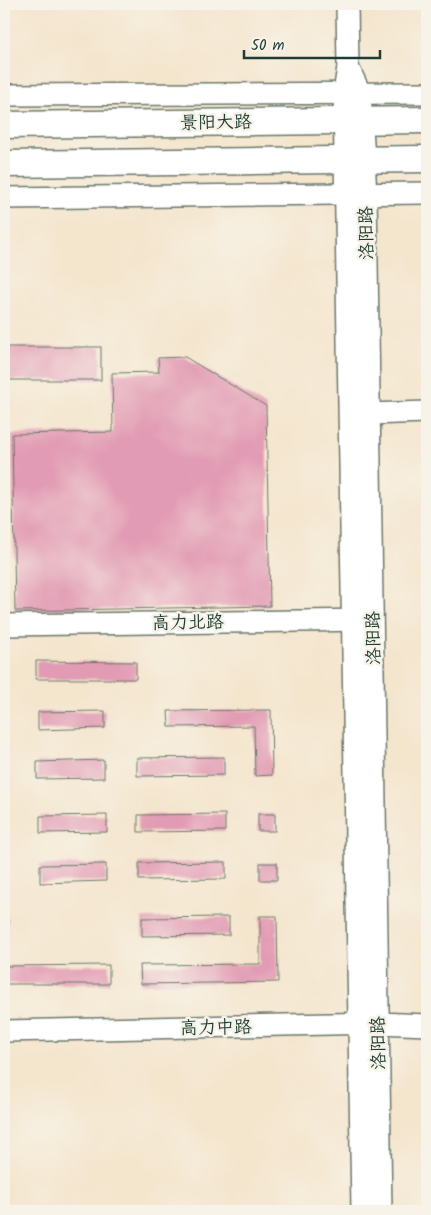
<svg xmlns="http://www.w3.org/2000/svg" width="431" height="1215" viewBox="0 0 431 1215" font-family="Kalam,'LXGW WenKai TC',sans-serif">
	<rect width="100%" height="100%" fill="#f7f3e8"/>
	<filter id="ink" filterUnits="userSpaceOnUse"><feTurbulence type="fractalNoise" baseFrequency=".02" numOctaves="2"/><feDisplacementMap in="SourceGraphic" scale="10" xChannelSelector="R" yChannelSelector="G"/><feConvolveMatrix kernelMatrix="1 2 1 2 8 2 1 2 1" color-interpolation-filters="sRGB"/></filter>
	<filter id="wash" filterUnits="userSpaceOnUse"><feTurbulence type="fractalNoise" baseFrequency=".0096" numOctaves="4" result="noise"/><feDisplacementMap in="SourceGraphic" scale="20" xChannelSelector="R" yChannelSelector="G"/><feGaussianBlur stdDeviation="1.12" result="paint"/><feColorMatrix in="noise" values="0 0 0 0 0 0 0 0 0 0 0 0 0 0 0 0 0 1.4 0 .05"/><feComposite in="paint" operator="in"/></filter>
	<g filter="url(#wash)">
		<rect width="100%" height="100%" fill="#f4e5cd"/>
		<g id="blocks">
			<g fill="#e29bb4">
				<rect x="4" y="347" width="97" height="33"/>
				<path d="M185 357 266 406 270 606 15 611 12 434 113 432 112 373 159 372 158 358Z"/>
				<path d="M36 661 136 662V679H36Z"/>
				<path d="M271 710 272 775 255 776 254 726 169 727 168 711Z"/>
				<path d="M105 711V728L38 730V712Z"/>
				<path d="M224 757V775L137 776V758Z"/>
				<path d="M104 760V778L37 779V762Z"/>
				<path d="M225 814V831L138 832V815Z"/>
				<rect x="258" y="814" width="17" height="17"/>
				<rect x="4" y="815" width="3" height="17"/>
				<path d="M107 815V832L40 833V816Z"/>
				<path d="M226 862V879L139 880V863Z"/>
				<rect x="260" y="863" width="17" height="17"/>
				<rect x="4" y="864" width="3" height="17"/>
				<path d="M106 864V881L40 883V865Z"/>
				<path d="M260 916H277L278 982 141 984 140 965 260 964Z"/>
				<path d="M229 917V935L142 936V918Z"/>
				<rect x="4" y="919" width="4" height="17"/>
				<path d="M109 965V984H4V966Z"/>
			</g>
		</g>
	</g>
	<g filter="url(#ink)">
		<use href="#blocks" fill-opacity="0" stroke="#6a786a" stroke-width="1"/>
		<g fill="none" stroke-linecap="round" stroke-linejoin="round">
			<g stroke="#6a786a" stroke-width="24">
				<g id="minor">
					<path d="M347 4 348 67 344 93 362 1211"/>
					<path d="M348 67 360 93 366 194 381 1211"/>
					<path d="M4 95 427 93"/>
					<path d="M4 198 427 193"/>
					<path d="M369 414 427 412"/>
					<path d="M4 625 368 620"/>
					<path d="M4 1031 378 1023 427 1025"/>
				</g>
			</g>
			<g stroke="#6a786a" stroke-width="29">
				<g id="major">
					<path d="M4 125 427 120"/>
					<path d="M4 164 427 159"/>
				</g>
			</g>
			<use href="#minor" stroke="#fff" stroke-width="21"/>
			<use href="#major" stroke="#fff" stroke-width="26"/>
		</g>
	</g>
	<g text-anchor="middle" stroke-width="5" stroke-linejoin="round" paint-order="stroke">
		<g font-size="18" fill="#1f3d34" stroke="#f7f3e8">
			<text transform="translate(216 122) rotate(-1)" y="6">景阳大路</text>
			<text transform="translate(366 233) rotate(-91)" y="6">洛阳路</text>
			<text transform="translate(188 622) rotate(-1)" y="6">高力北路</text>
			<text transform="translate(373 638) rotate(-91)" y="6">洛阳路</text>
			<text transform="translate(216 1027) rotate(-1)" y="6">高力中路</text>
			<text transform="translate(378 1043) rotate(-91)" y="6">洛阳路</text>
		</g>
	</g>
	<rect width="431" height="1215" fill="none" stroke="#f7f3e8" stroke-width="20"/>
	<path d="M244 50v8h136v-8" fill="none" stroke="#1f3d34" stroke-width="2.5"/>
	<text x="251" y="50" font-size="15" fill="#1f3d34" stroke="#f7f3e8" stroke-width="4" paint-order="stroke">50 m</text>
</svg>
